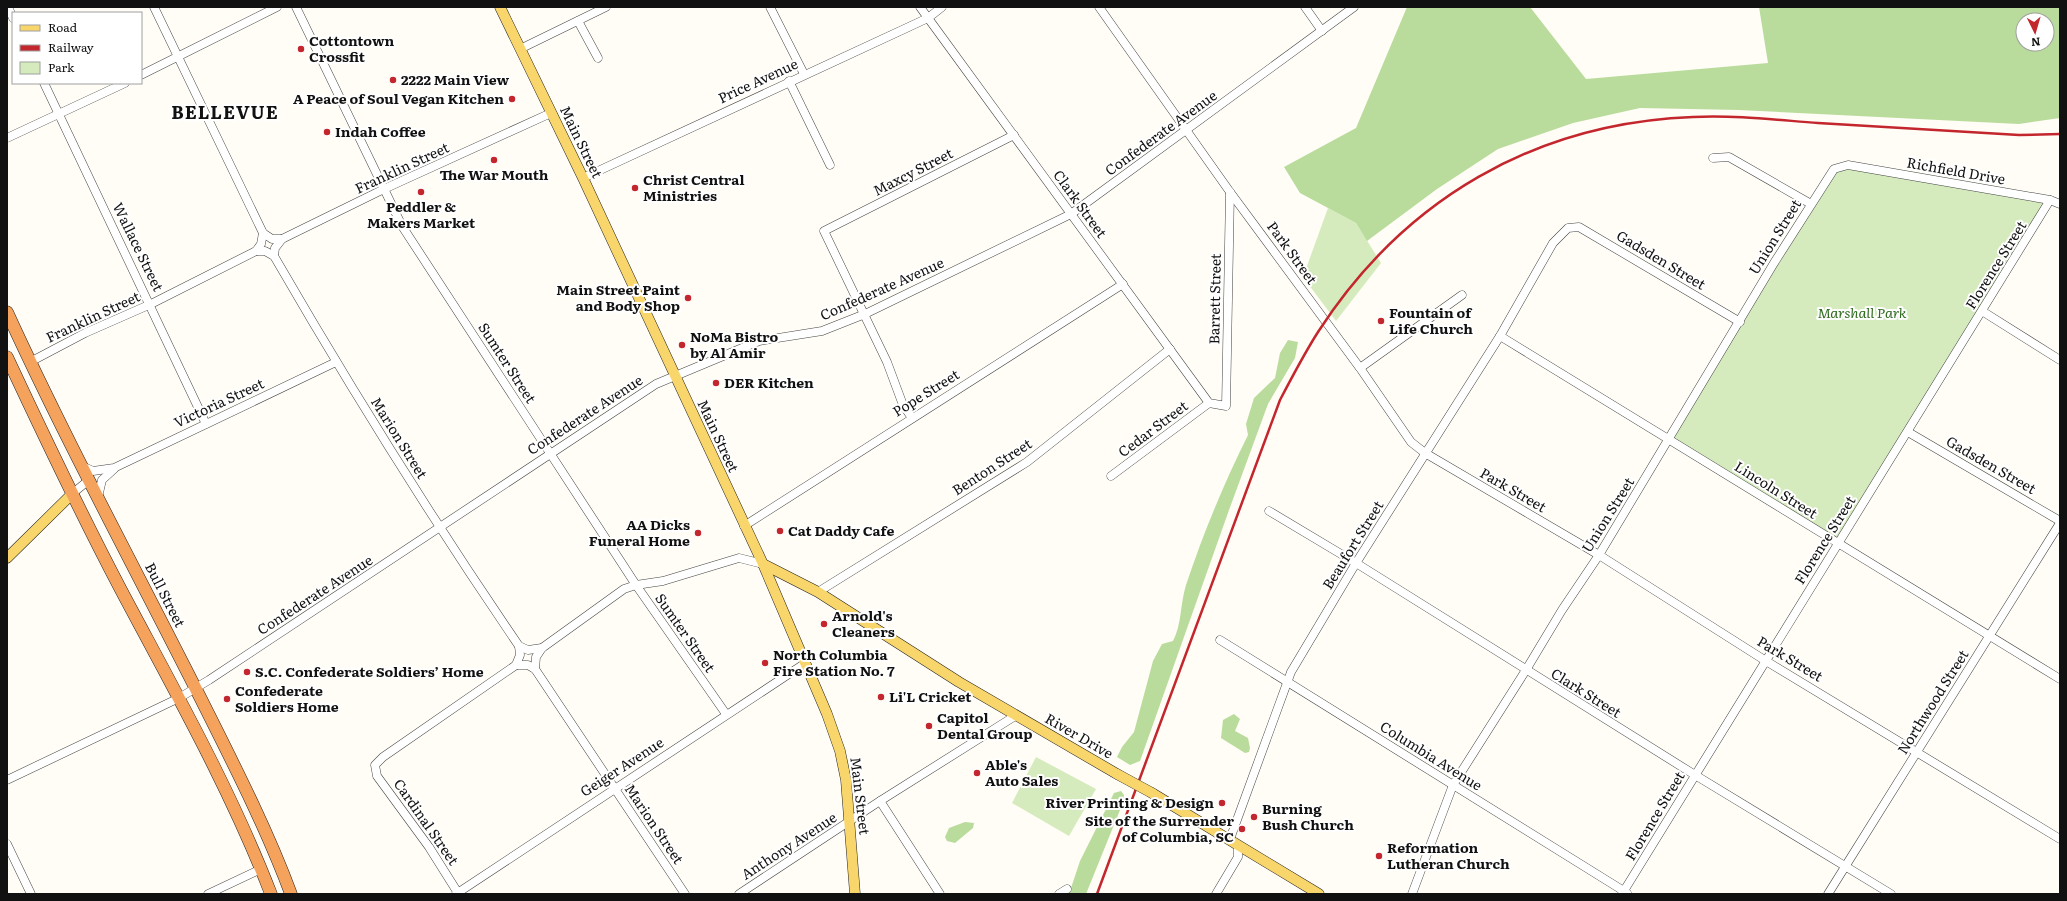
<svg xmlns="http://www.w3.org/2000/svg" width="2067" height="901" viewBox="0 0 2067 901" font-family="Literata,serif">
	<rect width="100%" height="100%" fill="#fffdf5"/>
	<g fill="#d5ebbd">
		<path d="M1841 166 2050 200 1838 543 1669 440 1740 322Z"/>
		<path d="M1328 208 1356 223 1381 263 1336 321 1303 277Z"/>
		<path d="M1036 757 1096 789 1069 836 1012 803Z"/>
	</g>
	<g fill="#b9dc9c" fill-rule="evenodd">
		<path d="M1407 7H1530L1586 79 1768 63 1759 7H2060V118L2019 124 1739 110 1640 108 1573 123 1498 149 1437 189 1367 241 1356 223 1300 193 1284 167 1356 128ZM2023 20H2047V44H2023Z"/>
		<path d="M1288 340 1298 342 1295 358 1268 404 1229 510 1140 761 1130 765 1117 757 1122 747 1134 732 1153 661 1162 644 1173 641C1182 624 1180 604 1186 585 1203 534 1224 483 1248 435L1246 424 1254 398 1275 378 1280 353Z"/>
		<path d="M1234 714 1240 719 1235 731 1248 738 1250 748 1249 752 1245 753 1221 738 1223 720Z"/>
		<path d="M1121 791 1124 795 1122 805 1086 894H1069L1080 861 1114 793Z"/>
		<path d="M965 822 974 823 973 828 955 843 947 841 945 837 949 828Z"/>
	</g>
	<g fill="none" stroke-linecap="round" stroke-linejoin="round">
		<g stroke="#444" stroke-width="9">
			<g id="minor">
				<path d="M8 7 13 18"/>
				<path d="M154 7 263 233 272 239H282"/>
				<path d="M296 7 402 226 636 585 726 714"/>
				<path d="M770 7 804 74"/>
				<path d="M920 7 1209 403 1226 406 1230 192"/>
				<path d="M1099 7 1230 192 1360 368 1411 442 1425 453 1599 555 1766 661 2060 839"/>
				<path d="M1305 7 1322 31"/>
				<path d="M578 21 598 58"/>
				<path d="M520 49 606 7"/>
				<path d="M141 75 277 7"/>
				<path d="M789 81 830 165"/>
				<path d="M44 83 206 424"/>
				<path d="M7 138 125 83"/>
				<path d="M1713 158 1729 157 1811 204"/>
				<path d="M583 178 928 18 942 7"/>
				<path d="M256 251H265L274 256C351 389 432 519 519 646L528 650 542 648"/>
				<path d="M274 256 275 248 282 239 384 189 551 113"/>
				<path d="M1982 311 2060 360"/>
				<path d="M1500 336 2060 679"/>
				<path d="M30 362 85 333 151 304 256 251 261 244 263 233"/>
				<path d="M1360 368 1462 295"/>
				<path d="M912 418 903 405 887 362 824 231 1014 135"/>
				<path d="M1908 432 2060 521"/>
				<path d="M82 466 93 471 114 468 336 362"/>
				<path d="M1111 476 1209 403"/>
				<path d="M73 493 89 480"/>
				<path d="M98 497 102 480 114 469"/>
				<path d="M1269 511 1356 563 1695 775 1891 894"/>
				<path d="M744 526 1123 284"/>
				<path d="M818 592 1027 462 1170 349"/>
				<path d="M1220 640 1627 893"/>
				<path d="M516 665H528L535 669 685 894"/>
				<path d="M535 669 536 657 542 648 624 589 636 585 663 581 739 558 763 564"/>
				<path d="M7 780 179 698 209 680 656 384 759 341 822 331 865 314 1071 214 1354 7"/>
				<path d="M880 801 940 894"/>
				<path d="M7 844 31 894"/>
				<path d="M458 893 429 847 377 776 375 765 383 757 516 665 520 655 519 646"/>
				<path d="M208 894 261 869"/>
				<path d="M456 894 804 664"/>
				<path d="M739 894 880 801 1015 716"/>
				<path d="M1059 894 1067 889"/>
				<path d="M1216 894 1238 857V847L1230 839 1291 672 1356 563 1500 336 1553 243 1568 228 1579 227 1740 322"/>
				<path d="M1412 894 1453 785 1526 670 1562 610 1599 555 1774 263 1834 169 1848 165 2050 200 2060 204"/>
				<path d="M1622 894 2050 200"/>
				<path d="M1828 894 2060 523"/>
			</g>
		</g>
		<g stroke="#222" stroke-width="11">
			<g id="major">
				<path d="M500 7 583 178 763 564 827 714 840 751 846 780 855 894"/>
				<path d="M7 558 73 493"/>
				<path d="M763 564 818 592 959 682 1117 774"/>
				<path d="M1152 793 1319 894"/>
			</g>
		</g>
		<g stroke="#222" stroke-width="13">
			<g id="highway">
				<path d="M7 312C67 443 136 570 201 699 233 763 266 827 291 894"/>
				<path d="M7 357C43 434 80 512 120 588 173 688 230 788 271 894"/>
			</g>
		</g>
		<use href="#minor" stroke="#fff" stroke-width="8"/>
		<use href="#major" stroke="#f9d66b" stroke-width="10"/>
		<use href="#highway" stroke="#f5a25d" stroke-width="12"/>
		<path stroke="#c4262e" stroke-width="2.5" d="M1097 894 1280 400C1292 377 1304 354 1318 332 1404 199 1535 123 1693 117 1735 115 1777 120 1818 123 1885 127 1952 131 2019 135L2060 134"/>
		<g stroke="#222" stroke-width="11" stroke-linecap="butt">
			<path id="major-bridge" d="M1117 774 1152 793"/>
		</g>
		<use href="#major-bridge" stroke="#f9d66b" stroke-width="10"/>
	</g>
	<g fill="#c4262e" stroke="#fff" stroke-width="1.5">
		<circle cx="301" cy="49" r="4"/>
		<circle cx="393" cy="80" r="4"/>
		<circle cx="512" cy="99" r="4"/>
		<circle cx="327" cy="132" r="4"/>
		<circle cx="494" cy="160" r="4"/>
		<circle cx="635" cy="188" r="4"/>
		<circle cx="421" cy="192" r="4"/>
		<circle cx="688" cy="298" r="4"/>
		<circle cx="1381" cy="321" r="4"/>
		<circle cx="682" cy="345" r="4"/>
		<circle cx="716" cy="383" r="4"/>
		<circle cx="780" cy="531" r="4"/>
		<circle cx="698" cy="533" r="4"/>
		<circle cx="824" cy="624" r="4"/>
		<circle cx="765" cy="663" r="4"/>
		<circle cx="247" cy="672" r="4"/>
		<circle cx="881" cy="697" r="4"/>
		<circle cx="227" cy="699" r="4"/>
		<circle cx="929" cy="726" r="4"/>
		<circle cx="977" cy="773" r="4"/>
		<circle cx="1222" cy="803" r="4"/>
		<circle cx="1254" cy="817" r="4"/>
		<circle cx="1242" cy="829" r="4"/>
		<circle cx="1379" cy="856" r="4"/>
	</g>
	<g text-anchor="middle" stroke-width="4" stroke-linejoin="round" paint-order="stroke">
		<g font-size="14" font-weight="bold" fill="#111" stroke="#fff" text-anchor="start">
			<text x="309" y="46">Cottontown<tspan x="309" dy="16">Crossfit</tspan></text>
			<text x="401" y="85">2222 Main View</text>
			<text x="504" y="104" text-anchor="end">A Peace of Soul Vegan Kitchen</text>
			<text x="335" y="137">Indah Coffee</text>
			<text x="494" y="180" text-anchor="middle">The War Mouth</text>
			<text x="643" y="185">Christ Central<tspan x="643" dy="16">Ministries</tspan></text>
			<text x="421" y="212" text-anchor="middle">Peddler &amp;<tspan x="421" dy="16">Makers Market</tspan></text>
			<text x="680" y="295" text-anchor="end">Main Street Paint<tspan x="680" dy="16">and Body Shop</tspan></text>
			<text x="1389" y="318">Fountain of<tspan x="1389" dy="16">Life Church</tspan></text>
			<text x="690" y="342">NoMa Bistro<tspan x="690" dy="16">by Al Amir</tspan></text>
			<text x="724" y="388">DER Kitchen</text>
			<text x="690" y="530" text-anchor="end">AA Dicks<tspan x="690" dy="16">Funeral Home</tspan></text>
			<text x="788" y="536">Cat Daddy Cafe</text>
			<text x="832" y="621">Arnold's<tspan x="832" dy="16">Cleaners</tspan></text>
			<text x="773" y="660">North Columbia<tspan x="773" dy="16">Fire Station No. 7</tspan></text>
			<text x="255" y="677">S.C. Confederate Soldiers’ Home</text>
			<text x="235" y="696">Confederate<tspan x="235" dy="16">Soldiers Home</tspan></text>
			<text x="889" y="702">Li'L Cricket</text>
			<text x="937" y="723">Capitol<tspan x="937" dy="16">Dental Group</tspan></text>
			<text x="985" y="770">Able's<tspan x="985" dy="16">Auto Sales</tspan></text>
			<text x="1214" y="808" text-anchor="end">River Printing &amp; Design</text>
			<text x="1262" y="814">Burning<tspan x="1262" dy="16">Bush Church</tspan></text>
			<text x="1234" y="826" text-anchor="end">Site of the Surrender<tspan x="1234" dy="16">of Columbia, SC</tspan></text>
			<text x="1387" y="853">Reformation<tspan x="1387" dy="16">Lutheran Church</tspan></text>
		</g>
		<g font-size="14" fill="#111" stroke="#fff">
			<text transform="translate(758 81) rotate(-25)" y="5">Price Avenue</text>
			<text transform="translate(1161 133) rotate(-36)" y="5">Confederate Avenue</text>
			<text transform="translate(581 142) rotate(64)" y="5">Main Street</text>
			<text transform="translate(402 168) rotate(-25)" y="5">Franklin Street</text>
			<text transform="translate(1956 171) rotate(10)" y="5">Richfield Drive</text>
			<text transform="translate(913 172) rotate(-27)" y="5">Maxcy Street</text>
			<text transform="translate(1080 204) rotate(54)" y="5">Clark Street</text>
			<text transform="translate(1775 237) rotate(-58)" y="5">Union Street</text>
			<text transform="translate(138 247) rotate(64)" y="5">Wallace Street</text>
			<text transform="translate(1292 253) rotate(54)" y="5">Park Street</text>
			<text transform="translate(1661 260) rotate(31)" y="5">Gadsden Street</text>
			<text transform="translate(1996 265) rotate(-58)" y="5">Florence Street</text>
			<text transform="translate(882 289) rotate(-24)" y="5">Confederate Avenue</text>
			<text transform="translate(1215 299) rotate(-89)" y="5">Barrett Street</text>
			<text transform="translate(93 317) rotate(-25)" y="5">Franklin Street</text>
			<text transform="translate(507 363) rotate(57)" y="5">Sumter Street</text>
			<text transform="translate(926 393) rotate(-32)" y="5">Pope Street</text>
			<text transform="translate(219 403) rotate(-25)" y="5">Victoria Street</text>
			<text transform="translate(585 415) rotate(-33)" y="5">Confederate Avenue</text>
			<text transform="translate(1153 429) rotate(-37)" y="5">Cedar Street</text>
			<text transform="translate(718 436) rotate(65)" y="5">Main Street</text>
			<text transform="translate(399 438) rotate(58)" y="5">Marion Street</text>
			<text transform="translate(1991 465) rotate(30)" y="5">Gadsden Street</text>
			<text transform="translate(992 467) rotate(-33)" y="5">Benton Street</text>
			<text transform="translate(1513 490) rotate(30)" y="5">Park Street</text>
			<text transform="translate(1776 490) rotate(32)" y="5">Lincoln Street</text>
			<text transform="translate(1608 515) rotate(-58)" y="5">Union Street</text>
			<text transform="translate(1825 540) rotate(-58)" y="5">Florence Street</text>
			<text transform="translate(1353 545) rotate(-58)" y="5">Beaufort Street</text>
			<text transform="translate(165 595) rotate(63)" y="5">Bull Street</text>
			<text transform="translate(315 595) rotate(-33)" y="5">Confederate Avenue</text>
			<text transform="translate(685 633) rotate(55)" y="5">Sumter Street</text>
			<text transform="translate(1790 659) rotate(31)" y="5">Park Street</text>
			<text transform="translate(1586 693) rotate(32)" y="5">Clark Street</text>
			<text transform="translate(1933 702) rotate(-58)" y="5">Northwood Street</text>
			<text transform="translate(1079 736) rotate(30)" y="5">River Drive</text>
			<text transform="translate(1431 756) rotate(32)" y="5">Columbia Avenue</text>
			<text transform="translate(622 767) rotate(-33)" y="5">Geiger Avenue</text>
			<text transform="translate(860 796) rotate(83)" y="5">Main Street</text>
			<text transform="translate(1655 816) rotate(-59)" y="5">Florence Street</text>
			<text transform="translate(426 822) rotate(55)" y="5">Cardinal Street</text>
			<text transform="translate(654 824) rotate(56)" y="5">Marion Street</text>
			<text transform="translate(789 846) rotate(-33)" y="5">Anthony Avenue</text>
		</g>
		<g font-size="14" font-style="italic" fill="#2f6b1f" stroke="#fff">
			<text x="1862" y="318">Marshall Park</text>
		</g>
		<g font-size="18" font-weight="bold" letter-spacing="1" fill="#111" stroke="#fff">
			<text x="225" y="119">BELLEVUE</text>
		</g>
	</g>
	<rect width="2067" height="901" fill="none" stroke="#111111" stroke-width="16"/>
	<rect x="12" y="12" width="130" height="72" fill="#ffffff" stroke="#a0a0a0"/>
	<rect x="20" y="25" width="20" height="6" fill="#f9d66b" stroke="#a0a0a0"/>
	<text x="48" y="32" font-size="12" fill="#111111">Road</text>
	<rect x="20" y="45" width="20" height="6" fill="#c4262e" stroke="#a0a0a0"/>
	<text x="48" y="52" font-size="12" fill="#111111">Railway</text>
	<rect x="20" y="62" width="20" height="12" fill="#d5ebbd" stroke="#a0a0a0"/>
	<text x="48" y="72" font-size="12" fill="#111111">Park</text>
	<g transform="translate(2035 32) rotate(175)"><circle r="19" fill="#ffffff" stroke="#a0a0a0"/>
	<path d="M0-3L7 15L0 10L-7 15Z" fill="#c4262e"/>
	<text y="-6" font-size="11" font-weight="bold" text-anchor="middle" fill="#111111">N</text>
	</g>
</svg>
